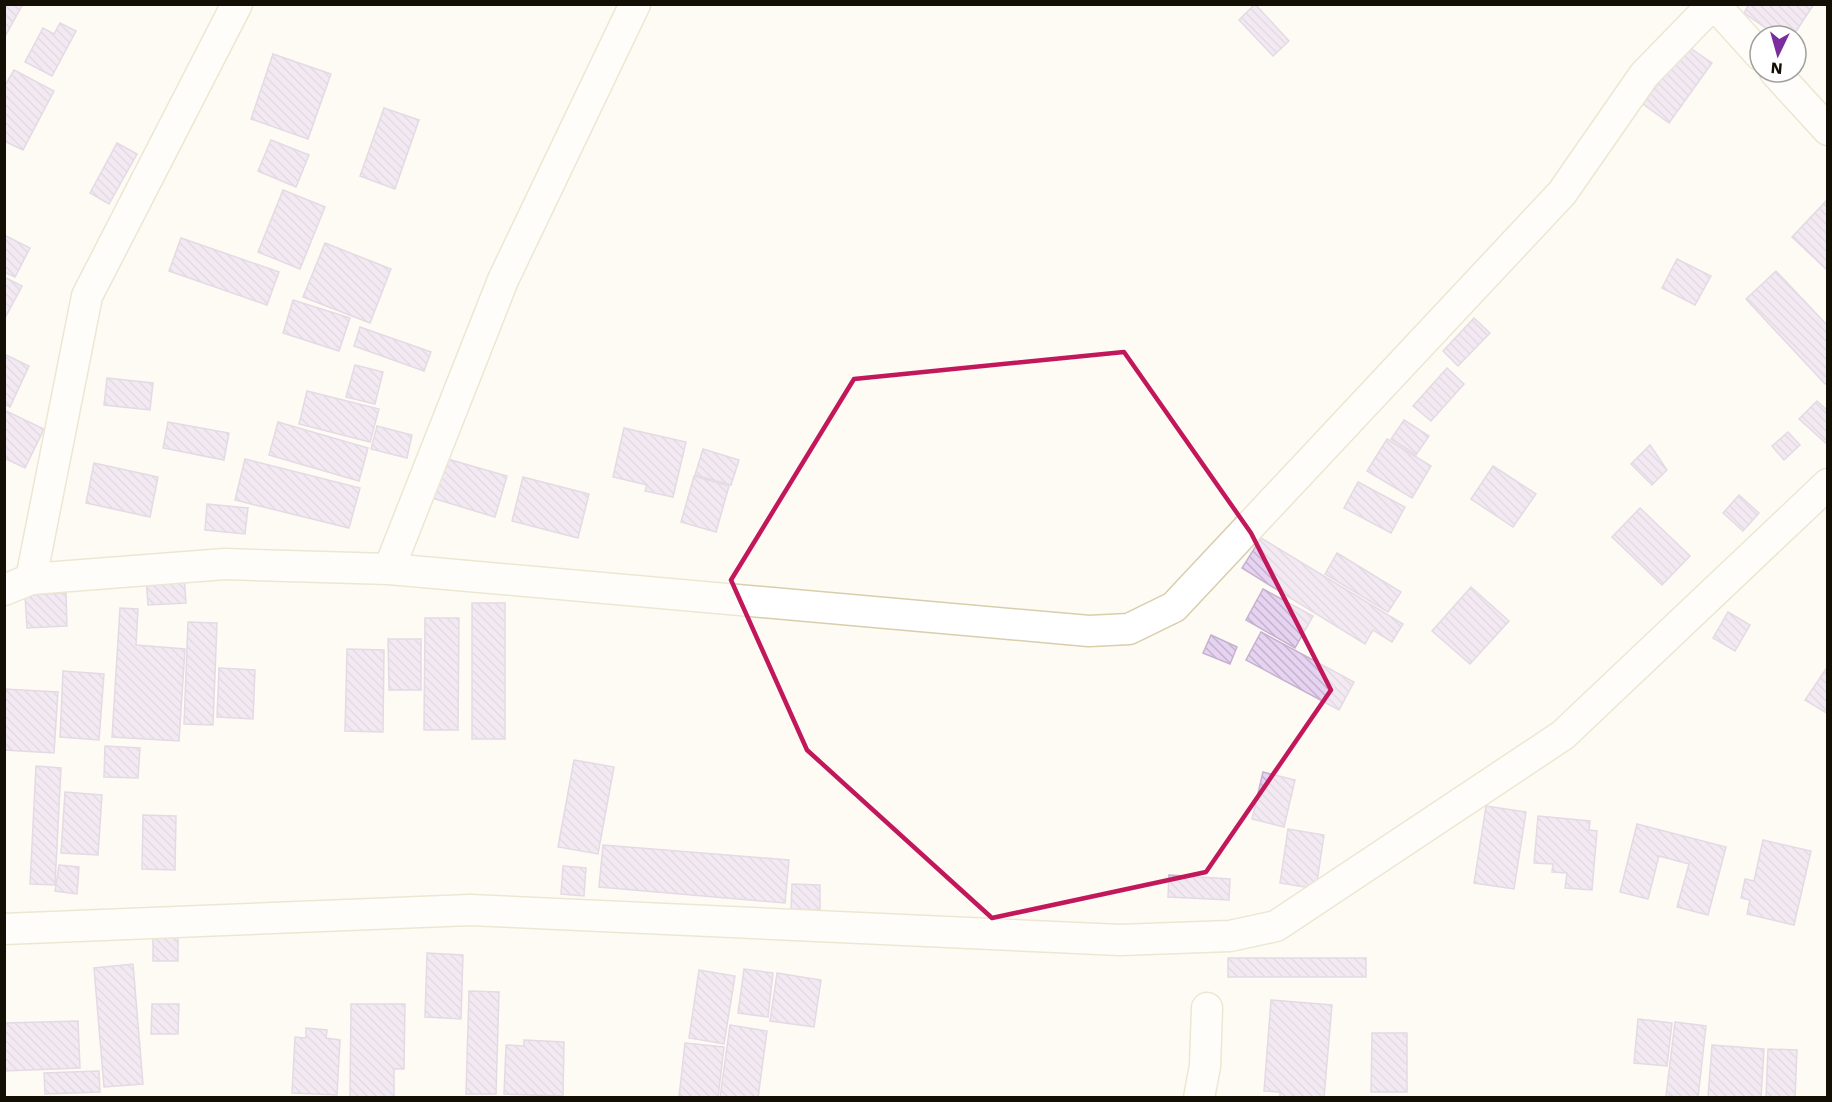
<svg xmlns="http://www.w3.org/2000/svg" width="1832" height="1102" viewBox="0 0 1832 1102" font-family="'Work Sans',sans-serif">
	<defs>
		<pattern id="building-back-hatch" width="6" height="6" patternUnits="userSpaceOnUse" patternTransform="scale(1.5)"><rect width="6" height="6" fill="#e6d2f1"/><path d="M-1 5l2 2M0 0l6 6M5-1l2 2" fill="none" stroke="#c4b3cd"/></pattern>
	</defs>
	<rect width="100%" height="100%" fill="#fdfbf4"/>
	<g fill="url(#building-back-hatch)" stroke="#c6b2d0" stroke-width="1.5">
		<path d="M4 4H23L4 38Z"/>
		<path d="M1255 4 1289 41 1273 56 1239 20Z"/>
		<path d="M1749 4H1814L1793 36H1788L1774 27 1772 32 1744 13Z"/>
		<path d="M60 23 76 31 52 76 25 62 43 28 54 34Z"/>
		<path d="M1686 45 1712 63 1669 123 1643 104Z"/>
		<path d="M273 54 331 74 308 139 251 119Z"/>
		<path d="M14 70 54 91 23 150 4 141V87Z"/>
		<path d="M384 108 419 120 395 189 360 176Z"/>
		<path d="M271 140 309 155 296 187 258 171Z"/>
		<path d="M117 143 137 154 109 204 90 193Z"/>
		<path d="M283 190 325 207 300 269 258 252Z"/>
		<path d="M1828 199V271L1792 237Z"/>
		<path d="M4 235 30 248 15 277 4 272Z"/>
		<path d="M181 238 279 272 267 305 169 271Z"/>
		<path d="M325 243 391 269 370 323 303 297Z"/>
		<path d="M1677 259 1711 276 1695 305 1662 288Z"/>
		<path d="M1776 271 1828 326V381L1825 384 1746 299Z"/>
		<path d="M4 277 22 286 4 320Z"/>
		<path d="M293 300 350 318 339 351 283 333Z"/>
		<path d="M1474 318 1490 333 1458 366 1443 351Z"/>
		<path d="M360 327 431 352 424 371 354 346Z"/>
		<path d="M4 354 29 366 10 407 4 404Z"/>
		<path d="M355 365 383 372 375 404 346 397Z"/>
		<path d="M1447 368 1464 384 1431 421 1413 406Z"/>
		<path d="M107 378 153 383 150 410 104 405Z"/>
		<path d="M307 391 379 409 370 442 299 424Z"/>
		<path d="M1817 401 1828 411V445L1799 419Z"/>
		<path d="M4 410 44 429 25 468 4 458Z"/>
		<path d="M1404 420 1429 436 1416 455 1391 439Z"/>
		<path d="M168 422 229 433 224 460 163 448Z"/>
		<path d="M278 422 368 448 359 481 269 455Z"/>
		<path d="M377 426 412 435 407 458 371 449Z"/>
		<path d="M624 428 686 442 673 497 645 491 647 485 613 477Z"/>
		<path d="M1788 432 1800 445 1784 460 1772 446Z"/>
		<path d="M1387 439 1431 466 1412 498 1367 471Z"/>
		<path d="M1650 445 1667 470 1652 485 1631 464Z"/>
		<path d="M703 449 739 460 731 485 695 475Z"/>
		<path d="M444 458 507 476 495 517 432 498Z"/>
		<path d="M245 459 360 488 349 528 235 500Z"/>
		<path d="M94 463 158 477 150 517 86 503Z"/>
		<path d="M1493 466 1536 494 1513 527 1471 499Z"/>
		<path d="M694 476 729 486 716 532 681 522Z"/>
		<path d="M523 477 589 494 578 538 512 521Z"/>
		<path d="M1358 482 1405 507 1391 533 1344 508Z"/>
		<path d="M1739 495 1759 513 1743 531 1723 513Z"/>
		<path d="M207 504 248 508 245 534 205 530Z"/>
		<path d="M1640 508 1690 556 1662 585 1612 537Z"/>
		<path d="M1261 538 1403 624 1392 642 1373 630 1365 644 1242 568Z"/>
		<path d="M1337 553 1401 592 1388 612 1325 574Z"/>
		<path d="M184 575 186 603 148 605 146 577Z"/>
		<path d="M1471 587 1509 621 1470 664 1432 631Z"/>
		<path d="M1263 589 1313 616 1295 648 1246 620Z"/>
		<path d="M66 593 67 626 27 628 25 595Z"/>
		<rect x="472" y="603" width="33" height="136"/>
		<path d="M120 608 138 609 136 645 185 649 179 741 112 737Z"/>
		<path d="M1728 612 1750 625 1735 651 1713 638Z"/>
		<path d="M425 618H459L458 730H424Z"/>
		<path d="M188 622 217 623 213 725 184 724Z"/>
		<path d="M1261 632 1354 682 1339 710 1246 660Z"/>
		<path d="M1211 635 1237 647 1230 664 1203 653Z"/>
		<path d="M388 639H421V690H389Z"/>
		<path d="M347 649 384 650 383 732 345 731Z"/>
		<path d="M1828 666V714L1805 700Z"/>
		<path d="M219 668 255 670 253 719 217 717Z"/>
		<path d="M63 671 104 674 99 740 60 737Z"/>
		<path d="M4 689 58 692 54 753 4 750Z"/>
		<path d="M105 746 140 748 138 778 104 777Z"/>
		<path d="M574 760 614 767 598 854 558 847Z"/>
		<path d="M36 766 61 768 55 885 30 884Z"/>
		<path d="M1263 772 1295 780 1284 827 1252 819Z"/>
		<path d="M65 792 102 795 98 855 61 853Z"/>
		<path d="M1486 806 1526 812 1514 889 1474 883Z"/>
		<path d="M143 815 176 816 175 870 142 869Z"/>
		<path d="M1538 816 1590 821 1589 830 1597 831 1592 890 1565 888 1567 873 1552 872 1553 864 1534 863Z"/>
		<path d="M1637 824 1726 847 1708 915 1677 907 1689 864 1659 856 1648 899 1620 892Z"/>
		<path d="M1288 829 1324 835 1316 889 1280 883Z"/>
		<path d="M1763 840 1811 851 1794 925 1747 914 1750 900 1741 898 1745 879 1754 881Z"/>
		<path d="M603 845 789 860 785 903 599 887Z"/>
		<path d="M59 865 79 867 77 894 55 891Z"/>
		<path d="M563 866 586 868 584 896 561 894Z"/>
		<path d="M1169 875 1230 879 1229 900 1168 897Z"/>
		<path d="M792 884 820 885V910L791 909Z"/>
		<rect x="153" y="932" width="25" height="29"/>
		<path d="M427 953 463 955 461 1019 425 1017Z"/>
		<rect x="1228" y="958" width="138" height="19"/>
		<path d="M133 964 143 1084 104 1087 94 968Z"/>
		<path d="M744 969 773 973 768 1017 738 1013Z"/>
		<path d="M699 970 735 976 724 1044 689 1038Z"/>
		<path d="M777 973 821 980 814 1027 770 1021Z"/>
		<path d="M469 991 499 992 496 1094H466Z"/>
		<path d="M1271 1000 1332 1005 1324 1098H1280V1092L1264 1091Z"/>
		<path d="M152 1004H179L178 1034H151Z"/>
		<path d="M351 1004H405L404 1069H394V1098H350Z"/>
		<path d="M1638 1019 1672 1023 1667 1066 1634 1063Z"/>
		<path d="M78 1021 80 1068 4 1071V1023Z"/>
		<path d="M1675 1022 1706 1026 1698 1098 1666 1096Z"/>
		<path d="M730 1025 767 1031 758 1098H720Z"/>
		<path d="M306 1028 327 1030 326 1038 340 1040 337 1095 292 1093 295 1037 306 1038Z"/>
		<path d="M1372 1033H1407V1092H1371Z"/>
		<path d="M524 1040 564 1042 563 1096 504 1094 506 1045 524 1046Z"/>
		<path d="M685 1043 724 1047 718 1098 679 1097Z"/>
		<path d="M1712 1045 1764 1049 1761 1098 1708 1097Z"/>
		<path d="M1768 1049 1797 1050 1795 1098H1766Z"/>
		<path d="M99 1071 100 1092 45 1094 44 1073Z"/>
	</g>
	<g fill="none" stroke-linecap="round" stroke-linejoin="round">
		<g stroke="#d8ceac" stroke-width="33">
			<g id="minor">
				<path d="M1714 4 1760 55"/>
				<path d="M1775 72 1828 130"/>
				<path d="M389 569 503 280 635 4"/>
				<path d="M31 579 87 296 237 4"/>
				<path d="M4 590 31 579 225 564 389 569 1089 631 1129 629 1174 607 1562 193 1644 75 1713 4"/>
				<path d="M4 929 470 910 1120 940 1230 936 1276 926 1563 735 1828 484"/>
				<path d="M1199 1098 1205 1066 1207 1008"/>
			</g>
		</g>
		<use href="#minor" stroke="#fff" stroke-width="30"/>
	</g>
	<path d="M0 0H1832V1102H0ZM1124 352 1251 533 1331 690 1206 872 992 918 807 750 731 580 854 379Z" fill="#fdfbf4" fill-opacity=".55" fill-rule="evenodd"/>
	<path fill="none" stroke="#c2185b" stroke-width="4.5" stroke-linejoin="round" d="M1124 352 1251 533 1331 690 1206 872 992 918 807 750 731 580 854 379Z"/>
	<rect width="1832" height="1102" fill="none" stroke="#130f04" stroke-width="12"/>
	<g transform="translate(1778 54) rotate(185)"><circle r="28" fill="#ffffff" stroke="#a19f9b" stroke-width="1.5"/>
	<path d="M0-4.5L10 22L0 15L-10 22Z" fill="#7b2c9d"/>
	<text y="-9" font-size="16" font-weight="bold" text-anchor="middle" fill="#130f04">N</text>
	</g>
</svg>
